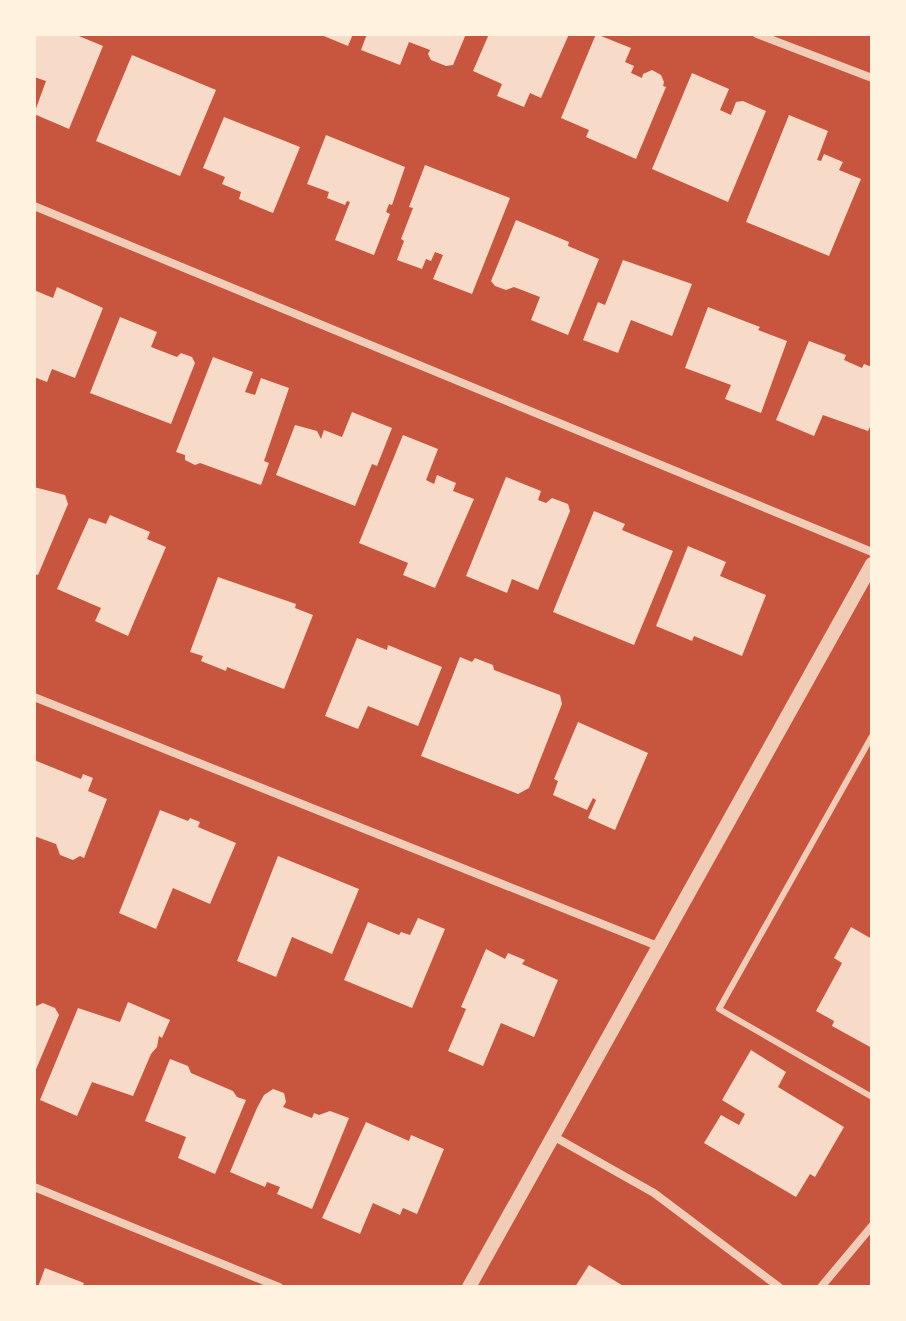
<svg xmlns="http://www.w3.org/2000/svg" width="906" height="1321" viewBox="0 0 906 1321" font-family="'Alegreya Sans',sans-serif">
	<rect width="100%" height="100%" fill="#c8553d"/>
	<g fill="#f7dbc8">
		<path d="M34 34H74L103 46 69 129 34 114 46 81 34 77Z"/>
		<path d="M319 34H353L348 46Z"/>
		<path d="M367 34H466L453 65 446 66 431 60 428 54 430 50 409 42 400 65 361 50Z"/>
		<path d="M489 34H569L541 98 530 93 524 107 497 96 502 84 473 71Z"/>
		<path d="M596 34 631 48 625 62 634 66 631 73 642 78 643 74 652 70 661 75 664 82 663 86 666 87 636 159 586 137 589 130 561 118Z"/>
		<path d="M132 55 216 90 180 176 96 141Z"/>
		<path d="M692 73 729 89 720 110 731 115 736 102 743 101 766 111 728 202 652 169Z"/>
		<path d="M789 115 828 131 817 160 821 161 824 154 843 162 839 170 861 179 829 256 746 222Z"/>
		<path d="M224 117 300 147 273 213 239 199 241 192 222 184 225 177 203 168Z"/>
		<path d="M326 135 405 167 392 205 389 204 386 212 390 214 374 255 335 240 350 202 347 201 345 205 327 198 329 192 307 184Z"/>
		<path d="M425 165 510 198 472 294 433 279 443 255 435 252 431 261 426 259 422 269 397 260 404 241 401 239 413 208 409 207Z"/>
		<path d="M516 220 569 242 568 246 599 259 568 335 531 320 540 297 514 287 506 290 495 286 491 281Z"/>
		<path d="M623 260 692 284 672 336 631 320 618 353 583 340 598 302 605 305Z"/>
		<path d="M57 287 103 308 75 378 52 369 47 382 34 377V290L53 298Z"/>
		<path d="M708 307 760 327 758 330 787 341 761 413 725 399 731 385 685 368Z"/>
		<path d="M120 317 157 332 151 347 177 357 181 353 192 357 195 363 171 424 90 393Z"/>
		<path d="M809 341 846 355 844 360 862 368 864 364 872 367V423L868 431 823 415 814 436 776 420Z"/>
		<path d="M213 357 253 372 245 392 255 395 261 378 289 388 264 461 269 463 261 485 200 463 195 465 185 460V455L176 452Z"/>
		<path d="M352 412 392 428 377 466 372 464 355 506 276 475 295 425 317 431 321 439 324 430 342 437Z"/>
		<path d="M403 435 438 449 426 480 434 484 437 475 456 483 453 491 474 499 435 588 403 575 408 563 359 543Z"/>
		<path d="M506 477 541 491 538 500 546 503 552 498 568 504 570 511 538 590 512 579 507 593 466 576Z"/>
		<path d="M34 487 65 495 68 504 38 575 34 574Z"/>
		<path d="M594 511 625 524 622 530 673 551 634 645 553 612Z"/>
		<path d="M110 515 150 532 147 539 166 547 128 636 95 621 101 608 57 589 89 518 106 524Z"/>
		<path d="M688 546 726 562 720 576 766 595 742 656 694 636 692 641 656 626Z"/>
		<path d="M218 577 296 604 295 608 313 615 284 689 227 667 226 671 201 661 203 656 190 652Z"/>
		<path d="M357 638 387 650 388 645 442 667 418 726 368 706 358 729 325 716Z"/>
		<path d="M460 657 472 662 475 658 493 665 494 670 560 695 562 704 529 788 518 794 421 756Z"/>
		<path d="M578 722 648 753 615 830 588 818 596 800 593 798 587 810 553 795 558 781 554 779Z"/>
		<path d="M34 760 81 779 83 774 93 778 88 791 107 799 84 858 80 856 73 860 60 855 56 844 34 836Z"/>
		<path d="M160 810 188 821 190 818 200 822 198 827 236 843 210 904 173 888 156 929 119 913Z"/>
		<path d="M278 856 359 889 332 954 292 937 276 977 237 961Z"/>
		<path d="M418 918 445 929 412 1008 344 980 368 922 399 935 401 932 410 935Z"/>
		<path d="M851 927 872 939V1048L832 1026 834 1021 816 1011 842 963 834 958Z"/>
		<path d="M486 949 505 959 508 953 525 960 522 964 558 980 534 1037 501 1023 483 1066 448 1051 466 1009 461 1007Z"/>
		<path d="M128 1002 170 1020 162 1038 159 1036 157 1047 151 1054 133 1096 92 1082 77 1116 40 1100 78 1008 120 1022Z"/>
		<path d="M43 1003 55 1008 59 1015 34 1074V1007Z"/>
		<path d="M751 1050 786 1072 778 1087 844 1127 815 1177 810 1174 796 1197 704 1143 721 1115 739 1125 745 1114 722 1100Z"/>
		<path d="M170 1059 188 1066 191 1073 233 1091 237 1097 246 1100 215 1174 178 1158 186 1137 145 1121Z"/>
		<path d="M273 1089 284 1093 286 1102 283 1107 312 1118 314 1113 319 1115 330 1111 349 1118 312 1209 277 1194 280 1187 267 1182 265 1187 230 1172 257 1108 264 1095Z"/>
		<path d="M366 1122 409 1141 411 1135 444 1149 417 1214 403 1208 400 1215 373 1203 360 1234 322 1218Z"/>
		<path d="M589 1265 625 1287H575Z"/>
		<path d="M45 1268 84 1283 82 1287H38Z"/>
	</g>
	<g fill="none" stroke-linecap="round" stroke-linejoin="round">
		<path stroke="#f1ccb7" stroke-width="6" d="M872 736 719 1009 872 1097"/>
		<g stroke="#f1ccb7" stroke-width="8">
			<path d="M757 34 872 78"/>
			<path d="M34 206 872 552"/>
			<path d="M34 697 660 947"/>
			<path d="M553 1136 654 1193 779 1287"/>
			<path d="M34 1187 279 1287"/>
			<path d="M821 1287 872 1226"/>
		</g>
		<path stroke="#f1ccb7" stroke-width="14" d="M469 1287 872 564"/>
	</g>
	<rect width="906" height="1321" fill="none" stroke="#fff3e0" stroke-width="72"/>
</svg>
